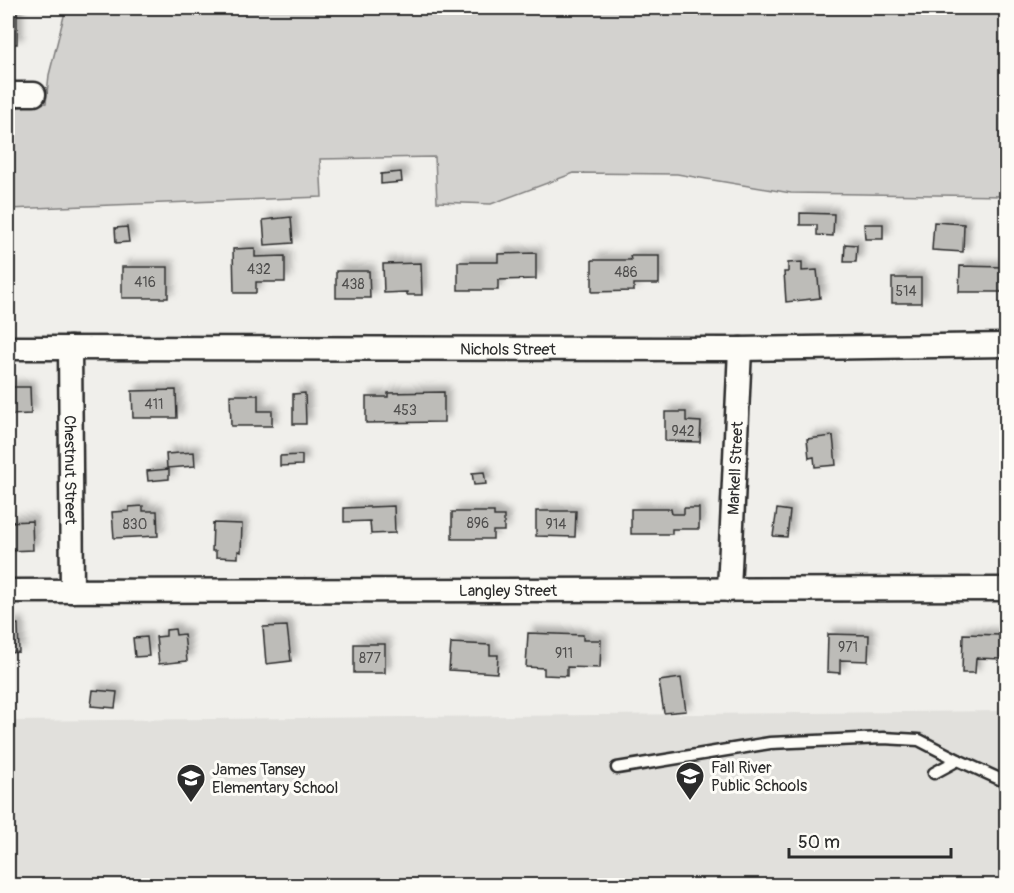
<svg xmlns="http://www.w3.org/2000/svg" width="1014" height="893" viewBox="0 0 1014 893" font-family="Pangolin,sans-serif">
	<defs>
		<filter id="shadow"><feDropShadow dx="5.5" dy="-5.5" stdDeviation="3" flood-color="#0004"/></filter>
	</defs>
	<rect width="100%" height="100%" fill="#f0efeb"/>
	<filter id="ink" filterUnits="userSpaceOnUse"><feTurbulence type="fractalNoise" baseFrequency=".0167" numOctaves="2"/><feDisplacementMap in="SourceGraphic" scale="12" xChannelSelector="R" yChannelSelector="G"/><feConvolveMatrix kernelMatrix="1 2 1 2 8 2 1 2 1" color-interpolation-filters="sRGB"/></filter>
	<g filter="url(#ink)">
		<path fill="#e1e0dc" d="M1006 711V885H8V721Z"/>
		<path fill="#d3d2cf" stroke="#7f7e7d" stroke-width="1.5" d="M66 8H1006V196L791 193 677 174 574 173 491 204 437 202 435 157 320 159 322 197 8 209V109L46 103 49 75Z"/>
		<g fill="#bdbcb8" stroke="#2b2b2b" stroke-width="1.5" filter="url(#shadow)">
			<rect x="8" y="10" width="9" height="34"/>
			<path d="M401 172 402 182 381 184V174Z"/>
			<path d="M800 213 834 214 833 236 817 235V225H800Z"/>
			<path d="M291 217 293 243 265 245 263 220Z"/>
			<path d="M934 222 964 224 963 252 932 250Z"/>
			<path d="M864 224H883V239H865Z"/>
			<path d="M127 227 129 242 116 243 115 228Z"/>
			<path d="M845 244 857 245 856 262H844Z"/>
			<path d="M255 248V257L285 256V282H256V293H234L233 249Z"/>
			<path d="M536 253V279L498 280V290H458V262H498V254Z"/>
			<path d="M630 256H659V284H634V291L592 292V260H631Z"/>
			<path d="M802 262V271L817 270 820 298 786 302 784 272H788V263Z"/>
			<path d="M421 263 422 295H407V292L384 293 383 264Z"/>
			<path d="M960 266 1004 267V292H959Z"/>
			<rect x="122" y="267" width="46" height="31"/>
			<path d="M336 271H369L370 298H336Z"/>
			<rect x="892" y="278" width="29" height="25"/>
			<path d="M8 387H30L31 414 8 415Z"/>
			<path d="M176 390 177 418H133L132 391Z"/>
			<path d="M444 392V422L366 423V397H388V393Z"/>
			<path d="M305 393 306 424H293V394Z"/>
			<path d="M230 395H258V411H272V426H231Z"/>
			<path d="M665 412H686V421L701 422 700 442 665 441Z"/>
			<path d="M833 436 836 465 815 467 814 457 809 458 807 439Z"/>
			<path d="M194 452 195 466 167 468 166 454Z"/>
			<path d="M302 455V465L280 466V456Z"/>
			<path d="M169 469V479L148 481 147 471Z"/>
			<path d="M484 472 486 484 474 485 472 473Z"/>
			<path d="M143 506V511H157L158 536 114 538 112 512 129 511V507Z"/>
			<path d="M394 506 395 533 371 534 370 521 344 522V508Z"/>
			<path d="M684 508H699V529H672V534H631V509H671L672 514H684Z"/>
			<path d="M777 509 790 511 787 537 773 536Z"/>
			<path d="M536 511H576L575 537 536 536Z"/>
			<path d="M452 512H494V516H504V531H493V539H452Z"/>
			<path d="M32 521 33 550 8 551V522Z"/>
			<path d="M213 523 242 524 241 552 238 551V558L216 557V551H212Z"/>
			<path d="M18 624 19 652 8 653V625Z"/>
			<path d="M287 626 291 661 266 664 263 627Z"/>
			<path d="M175 629 176 635 184 634 187 661 159 664 156 637 166 636V630Z"/>
			<path d="M528 633 583 635V640H601L600 668 567 667V676L544 675V668L526 667Z"/>
			<path d="M828 634 869 635 868 661 840 660V673L827 672Z"/>
			<path d="M963 634 1001 635V659L976 658 975 673H962Z"/>
			<path d="M147 637 149 656 135 657 133 638Z"/>
			<path d="M451 643 490 645V655H498L497 673 449 670Z"/>
			<rect x="354" y="644" width="31" height="29"/>
			<path d="M681 678 686 711 664 713 659 681Z"/>
			<path d="M93 690 117 692 115 708 91 706Z"/>
		</g>
		<g fill="none" stroke-linecap="round" stroke-linejoin="round">
			<g stroke="#2b2b2b" stroke-width="15">
				<g id="lane">
					<path d="M617 768 770 743 883 738 919 740 958 760"/>
					<path d="M934 773 958 760 1006 782"/>
				</g>
			</g>
			<g stroke="#2b2b2b" stroke-width="27">
				<g id="street">
					<path d="M8 94H34"/>
					<path id="s1" d="M8 348 740 349 1006 345"/>
					<path id="s2" d="M70 348 72 591"/>
					<path id="s3" d="M729 590 740 349"/>
					<path id="s4" d="M8 591 1006 589"/>
				</g>
			</g>
			<use href="#lane" stroke="#fdfcf7" stroke-width="10"/>
			<use href="#street" stroke="#fdfcf7" stroke-width="22"/>
		</g>
	</g>
	<defs>
		<g id="school-pin" transform="scale(1.5)"><path d="M0 17L-7.5 6A9.5 9.5 0 1 1 7.5 6Z" fill="#2b2b2b" stroke="#fdfcf7"/><path d="M0-5L7-2L0 1L-7-2ZM-4 1L0 2.5L4 1V4Q0 6-4 4Z" fill="#fff"/></g>
	</defs>
	<g fill-rule="evenodd">
		<use href="#school-pin" x="690" y="776"/>
		<use href="#school-pin" x="191" y="778"/>
	</g>
	<g text-anchor="middle" stroke-width="6" stroke-linejoin="round" paint-order="stroke">
		<g font-size="14" fill="#504f4e">
			<text x="259" y="274">432</text>
			<text x="626" y="277">486</text>
			<text x="145" y="287">416</text>
			<text x="353" y="289">438</text>
			<text x="906" y="296">514</text>
			<text x="154" y="409">411</text>
			<text x="405" y="415">453</text>
			<text x="683" y="436">942</text>
			<text x="478" y="528">896</text>
			<text x="135" y="529">830</text>
			<text x="556" y="529">914</text>
			<text x="848" y="652">971</text>
			<text x="564" y="658">911</text>
			<text x="370" y="663">877</text>
		</g>
		<g font-size="16" fill="#2b2b2b" stroke="#fdfcf7">
			<text dy="6" stroke="none"><textPath href="#s1" startOffset="500">Nichols Street</textPath></text>
			<text dy="6" stroke="none"><textPath href="#s2" startOffset="122">Chestnut Street</textPath></text>
			<text dy="6" stroke="none"><textPath href="#s3" startOffset="122">Markell Street</textPath></text>
			<text dy="6" stroke="none"><textPath href="#s4" startOffset="500">Langley Street</textPath></text>
		</g>
		<g font-size="16" fill="#2b2b2b" stroke="#fdfcf7" text-anchor="start">
			<text x="711" y="773">Fall River<tspan x="711" dy="18">Public Schools</tspan></text>
			<text x="212" y="775">James Tansey<tspan x="212" dy="18">Elementary School</tspan></text>
		</g>
	</g>
	<rect width="1014" height="893" fill="none" stroke="#fdfcf7" stroke-width="30"/>
	<rect x="15" y="15" width="984" height="863" fill="none" stroke="#2b2b2b" stroke-width="2" filter="url(#ink)"/>
	<path d="M789 848v9h162v-9" fill="none" stroke="#2b2b2b" stroke-width="3"/>
	<text x="798" y="848" font-size="18" fill="#2b2b2b" stroke="#fdfcf7" stroke-width="4.5" paint-order="stroke">50 m</text>
</svg>
